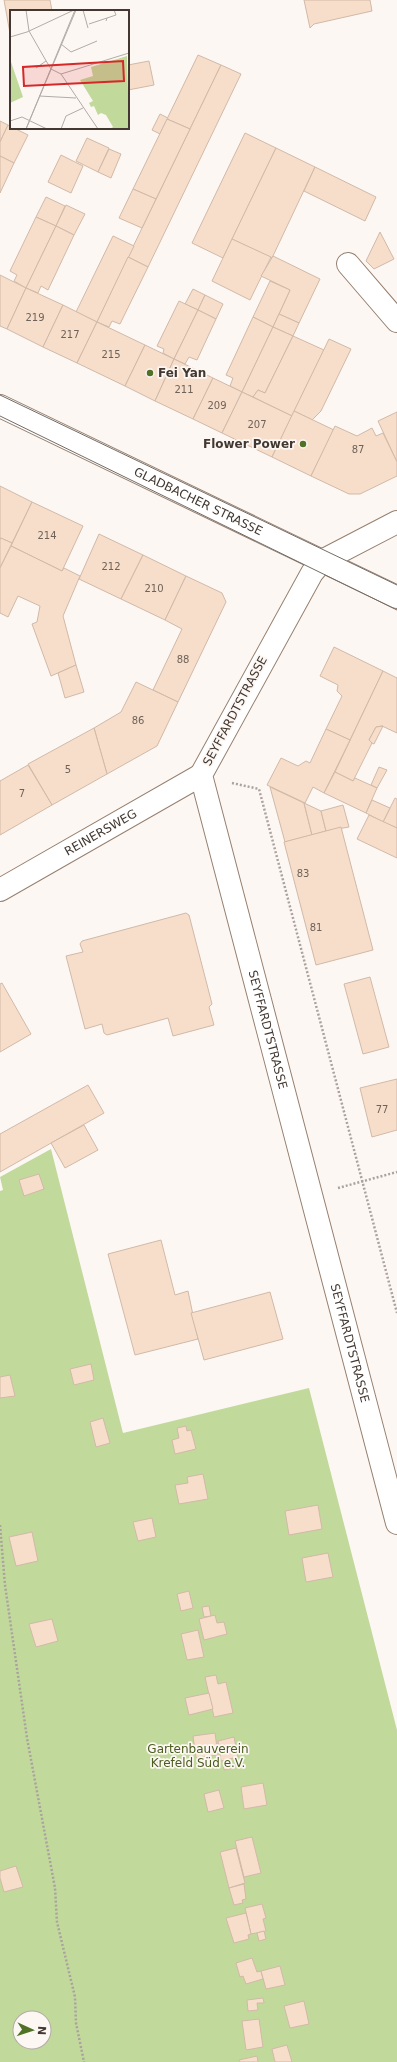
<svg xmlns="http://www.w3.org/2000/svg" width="397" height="2062" viewBox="0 0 397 2062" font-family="'DejaVu Sans',sans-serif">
	<rect width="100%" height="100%" fill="#fdf7f4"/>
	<path fill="#c2d99c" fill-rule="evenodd" d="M51 1149 123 1433 309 1388 397 1730V2062H0V1191L3 1190 0 1177ZM20 2018H44V2042H20Z"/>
	<g fill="#f7decb" stroke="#d1b9a7">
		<path d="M4 0H50L52 11H11V39Z"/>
		<path d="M304 0H370L372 11 314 24 310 28Z"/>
		<path d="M198 55 221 65 190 129 167 119Z"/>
		<path d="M149 61 154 85 128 90V65Z"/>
		<path d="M221 65 241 74 148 267 128 257Z"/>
		<path d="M160 114 168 118 160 134 152 130Z"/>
		<path d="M167 119 190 129 156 199 133 189Z"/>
		<path d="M0 121 8 125 0 142Z"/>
		<path d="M8 125 28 135 14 163 0 156V142Z"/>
		<path d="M245 133 276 148 223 258 192 243Z"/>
		<path d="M87 138 109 148 98 172 76 161Z"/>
		<path d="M276 148 315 167 272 258 232 239Z"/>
		<path d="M109 149 121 154 111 178 98 172Z"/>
		<path d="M61 155 83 166 71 193 48 182Z"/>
		<path d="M0 156 14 163 0 193Z"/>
		<path d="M315 167 376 197 365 221 304 191Z"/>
		<path d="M133 189 156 199 142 228 119 218Z"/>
		<path d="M46 197 65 206 56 226 36 217Z"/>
		<path d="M66 205 85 214 74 235 56 226Z"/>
		<path d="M36 217 56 226 26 288 14 281 17 275 10 271Z"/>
		<path d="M56 226 74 235 48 290 41 286 38 293 26 288Z"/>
		<path d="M380 232 394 259 374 269 366 261Z"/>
		<path d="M113 236 134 246 97 322 76 312Z"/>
		<path d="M232 239 271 257 250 300 212 281Z"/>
		<path d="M273 256 320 279 299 323 279 314 290 290 261 276Z"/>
		<path d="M128 257 148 267 120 324 112 321 109 327 97 322Z"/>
		<path d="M0 275 26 288 7 329 0 326Z"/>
		<path d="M270 281 290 290 273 327 253 317Z"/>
		<path d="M26 288 63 305 43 347 7 329Z"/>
		<path d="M193 289 205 295 198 310 185 304Z"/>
		<path d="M205 295 223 304 216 319 198 310Z"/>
		<path d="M179 301 198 310 174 359 163 353 164 349 157 346Z"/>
		<path d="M63 305 97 322 77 363 43 347Z"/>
		<path d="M198 310 216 319 197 360 189 357 185 364 174 359Z"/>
		<path d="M279 314 299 323 293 336 273 327Z"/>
		<path d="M253 317 273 327 242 392 230 386 233 378 226 375Z"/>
		<path d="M97 322 145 345 125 386 77 363Z"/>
		<path d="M273 327 293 336 265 393 258 390 253 397 242 392Z"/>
		<path d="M293 336 324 350 292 416 253 397 258 390 265 393Z"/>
		<path d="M329 339 351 349 321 411 312 420 294 411Z"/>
		<path d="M145 345 174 359 155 401 125 386Z"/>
		<path d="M174 359 213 378 193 419 155 401Z"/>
		<path d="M213 378 242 392 222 433 193 419Z"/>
		<path d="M242 392 292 416 272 457 222 433Z"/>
		<path d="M294 411 334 430 311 476 272 457Z"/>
		<path d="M397 412V462L378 421Z"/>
		<path d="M335 426 357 436 372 428 376 436 383 433 397 462V476L360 494H349L311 476Z"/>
		<path d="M0 486 32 502 12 543 0 538Z"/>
		<path d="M32 502 83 526 62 571 11 546Z"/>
		<path d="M99 534 143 555 121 599 79 579Z"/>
		<path d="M1 538 12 543 0 568V540Z"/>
		<path d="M11 546 62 571 64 568 80 576 63 616 76 665 51 676 32 624 37 622 40 606 18 596 8 617 0 613V568Z"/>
		<path d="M143 555 186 576 165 620 121 599Z"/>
		<path d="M186 576 222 593 226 602 178 702 153 690 182 629 165 620Z"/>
		<path d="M334 647 383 671 350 740 326 729 342 696 337 691 338 685 320 676Z"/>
		<path d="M76 665 84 692 65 698 58 673Z"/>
		<path d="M383 671 397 678V733L382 726 376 727 369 740 372 743 353 781 335 772Z"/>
		<path d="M136 682 178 702 157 746 107 774 94 728 121 712Z"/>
		<path d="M383 726 374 744 372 743 369 740 376 727Z"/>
		<path d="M94 728 107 774 52 805 28 764Z"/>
		<path d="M326 729 350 740 324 793 313 787 305 803 267 785 281 758 298 766 306 761 310 763Z"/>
		<path d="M28 765 52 805 0 835V781Z"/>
		<path d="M379 767 387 770 377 788 371 785Z"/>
		<path d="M335 772 353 781 355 778 377 788 366 813 324 793Z"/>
		<path d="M270 787 304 803 312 835 285 842Z"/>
		<path d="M395 798 397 799V828L383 822Z"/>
		<path d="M372 800 390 808 383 822 366 813Z"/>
		<path d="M304 803 321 811 326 831 312 835Z"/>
		<path d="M343 805 349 827 326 831 321 811Z"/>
		<path d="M369 815 397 828V858L357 839Z"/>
		<path d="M341 827 373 950 316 965 284 842Z"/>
		<path d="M186 913 189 915 212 1004 209 1007 214 1025 173 1036 168 1018 107 1035 104 1033 102 1024 85 1029 66 956 83 952 80 944 82 941Z"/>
		<path d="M370 977 389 1047 363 1054 344 984Z"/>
		<path d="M2 983 31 1034 0 1052V984Z"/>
		<path d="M397 1079V1130L372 1137 360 1088Z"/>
		<path d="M88 1085 104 1113 0 1172V1134Z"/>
		<path d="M84 1125 98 1150 65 1168 51 1143Z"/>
		<path d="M39 1174 44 1189 24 1196 19 1180Z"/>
		<path d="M161 1240 175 1295 188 1291 198 1339 135 1355 108 1254Z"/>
		<path d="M270 1292 283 1339 204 1360 191 1313Z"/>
		<path d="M91 1364 94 1380 74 1385 70 1369Z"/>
		<path d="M10 1375 15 1396 0 1398V1377Z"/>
		<path d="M103 1418 110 1443 96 1447 90 1422Z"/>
		<path d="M186 1426 187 1431 191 1430 196 1449 175 1454 172 1440 179 1438 177 1428Z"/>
		<path d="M203 1474 208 1499 179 1504 175 1485 188 1483 187 1477Z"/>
		<path d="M318 1505 322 1529 289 1535 285 1511Z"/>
		<path d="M152 1518 156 1537 138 1541 133 1522Z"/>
		<path d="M32 1532 38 1561 16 1566 9 1537Z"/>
		<path d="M328 1553 333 1577 306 1582 302 1558Z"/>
		<path d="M189 1591 193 1608 181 1611 177 1594Z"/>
		<path d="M209 1606 211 1616 204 1617 202 1607Z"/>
		<path d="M215 1615 217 1623 224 1622 227 1634 204 1640 199 1619Z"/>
		<path d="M52 1619 58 1641 36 1647 29 1624Z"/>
		<path d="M198 1630 204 1657 187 1660 181 1634Z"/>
		<path d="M216 1675 218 1684 226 1682 233 1713 214 1717 205 1677Z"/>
		<path d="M209 1693 213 1709 189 1715 185 1698Z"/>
		<path d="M215 1733 218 1755 196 1758 193 1736Z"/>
		<path d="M234 1737 238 1757 221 1761 218 1741Z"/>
		<path d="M231 1763 233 1768 224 1770 223 1765Z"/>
		<path d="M263 1783 267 1805 244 1809 241 1787Z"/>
		<path d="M219 1790 224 1808 208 1812 204 1794Z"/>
		<path d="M252 1837 261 1873 244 1877 235 1841Z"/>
		<path d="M236 1848 245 1883 229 1888 220 1852Z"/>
		<path d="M16 1866 23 1887 4 1892 0 1878V1871Z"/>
		<path d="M244 1884 246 1899 242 1900 243 1903 234 1905 229 1888Z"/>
		<path d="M262 1904 266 1918 263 1919 266 1931 251 1934 245 1908Z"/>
		<path d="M246 1913 251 1934 248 1935 249 1939 234 1943 226 1918Z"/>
		<path d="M264 1931 266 1939 259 1941 257 1933Z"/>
		<path d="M252 1958 257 1972 261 1971 263 1979 246 1984 243 1976 240 1977 236 1963Z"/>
		<path d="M280 1966 285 1985 266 1989 261 1971Z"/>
		<path d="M263 1998 264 2003H257L258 2010 248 2011 247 2000Z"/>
		<path d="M304 2001 309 2024 290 2028 284 2006Z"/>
		<path d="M259 2019 263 2047 246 2050 242 2021Z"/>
		<path d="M287 2045 292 2062H275L272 2049Z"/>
		<path d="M257 2056 258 2062H240L239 2060Z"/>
	</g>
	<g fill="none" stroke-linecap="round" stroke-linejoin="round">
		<g stroke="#96806f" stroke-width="24">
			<g id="minor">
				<path d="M348 264 397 321"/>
				<path id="s1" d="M397 522 322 561 312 573 201 775 397 1523"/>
				<path id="s2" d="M0 890 201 775"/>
			</g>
		</g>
		<g stroke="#96806f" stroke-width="24">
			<g id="major">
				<path id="s3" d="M0 406 397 597"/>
			</g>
		</g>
		<g stroke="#aaa29e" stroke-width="2.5" stroke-dasharray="2 2" stroke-linecap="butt">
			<path d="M232 783 259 789 397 1313"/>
			<path d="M338 1188 397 1172"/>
			<path d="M0 1525 5 1585 27 1738 55 1888 57 1922 75 1997 76 2023 84 2062"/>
		</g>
		<use href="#minor" stroke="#fff" stroke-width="22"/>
		<use href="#major" stroke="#fff" stroke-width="22"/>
		<g stroke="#746b65" stroke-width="1">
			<path d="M0 395 397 585"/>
			<path d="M0 416 397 610"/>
		</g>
	</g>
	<g fill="#517127" stroke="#fdf7f4" stroke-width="1.5">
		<circle cx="150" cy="373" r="4"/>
		<circle cx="303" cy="444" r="4"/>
	</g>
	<g text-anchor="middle" stroke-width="3.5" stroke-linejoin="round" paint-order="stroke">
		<g font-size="10" fill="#6f6258">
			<text x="35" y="321">219</text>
			<text x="70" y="338">217</text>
			<text x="111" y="358">215</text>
			<text x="184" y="393">211</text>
			<text x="217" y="409">209</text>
			<text x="257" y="428">207</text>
			<text x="358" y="453">87</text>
			<text x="47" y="539">214</text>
			<text x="111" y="570">212</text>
			<text x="154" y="592">210</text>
			<text x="183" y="663">88</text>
			<text x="138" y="724">86</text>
			<text x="68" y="773">5</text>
			<text x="22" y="797">7</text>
			<text x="303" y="877">83</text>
			<text x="316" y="931">81</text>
			<text x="382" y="1113">77</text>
		</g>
		<g font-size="12" font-weight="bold" fill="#423831" stroke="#fdf7f4" text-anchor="start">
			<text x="158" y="377">Fei Yan</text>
			<text x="295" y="448" text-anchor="end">Flower Power</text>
		</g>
		<g font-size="12" fill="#423831" stroke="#fdf7f4">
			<text dy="4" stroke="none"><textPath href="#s3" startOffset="220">GLADBACHER STRASSE</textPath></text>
			<text transform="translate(235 711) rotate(-62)" y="4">SEYFFARDTSTRASSE</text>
			<text dy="4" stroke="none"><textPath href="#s2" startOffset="116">REINERSWEG</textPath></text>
			<text dy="4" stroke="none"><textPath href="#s1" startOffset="594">SEYFFARDTSTRASSE</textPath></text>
			<text dy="4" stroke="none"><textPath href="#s1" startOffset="918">SEYFFARDTSTRASSE</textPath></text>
		</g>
		<g font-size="12" fill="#495d1e" stroke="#fdf7f4">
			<text x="198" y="1753">Gartenbauverein<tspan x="198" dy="14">Krefeld Süd e.V.</tspan></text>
		</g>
	</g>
	<g transform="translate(10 10)">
		<rect width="119" height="119" fill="#fdf7f4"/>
		<path d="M117 46 119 119H100L103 117 96 105 91 103 88 105 84 96 81 97 79 93 83 91 70 70 83 66 81 57ZM0 49 13 87 0 93Z" fill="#c2d99c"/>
		<path fill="none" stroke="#b2aba6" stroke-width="1" d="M16 0 19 21 35 49 41 59 51 64 119 43M73 0 78 18M96 11 97 8 106 5 104 0M79 14 97 8M0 27 17 22 64 0M51 34 61 42 87 31M26 58 36 51M51 64 88 119M29 86 66 88M0 111 12 107 37 119M16 119 65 0M16 119 66 0M51 119 56 106 73 98"/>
		<path fill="#d62828" fill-opacity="0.15" stroke="#d62828" stroke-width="2" d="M113 51 114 71 14 76 13 57Z"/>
		<rect width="119" height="119" fill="none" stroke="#423831" stroke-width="2"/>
	</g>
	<g transform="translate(32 2030) rotate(93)"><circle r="19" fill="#fdf7f4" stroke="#b2aba6"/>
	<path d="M0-3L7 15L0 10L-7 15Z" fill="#517127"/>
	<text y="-6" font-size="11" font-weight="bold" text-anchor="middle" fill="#423831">N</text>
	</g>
</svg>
